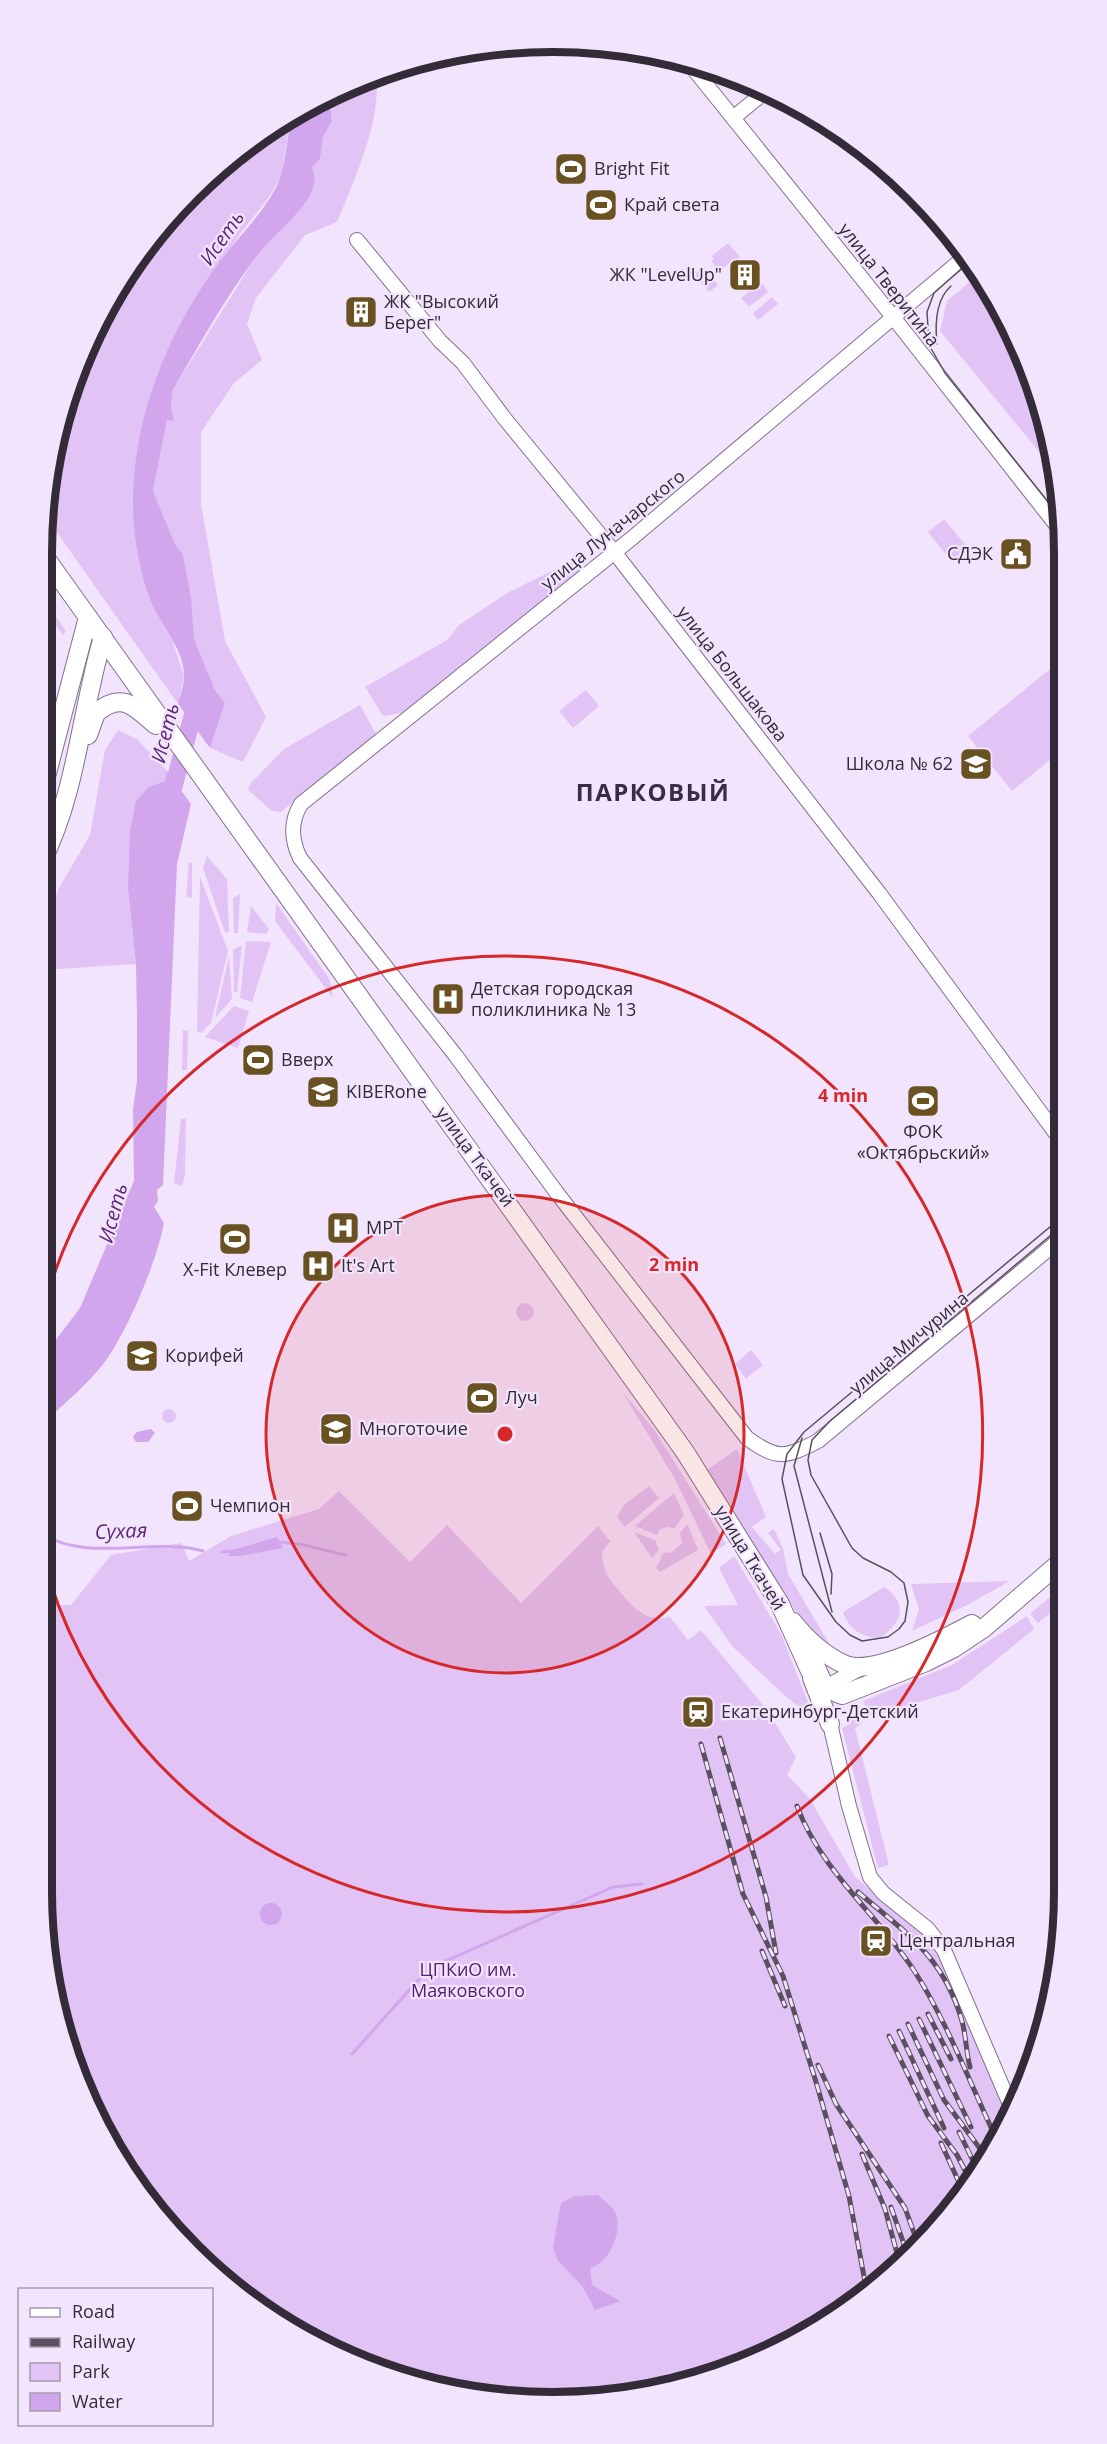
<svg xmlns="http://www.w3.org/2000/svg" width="1107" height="2444" viewBox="0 0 1107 2444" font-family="'Open Sans',sans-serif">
	<rect width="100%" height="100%" fill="#f3e4fe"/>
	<g fill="#e2c3f5">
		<path d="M376 76C382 120 354 181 337 222L305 235 256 298 247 324 262 360 234 383 201 432V504L225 641 266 717 243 762 210 748 225 703 215 690 194 639 190 598 183 555 175 544 153 491 167 420 174 421 171 407 173 390 257 255 281 226 293 217 312 168 320 159 323 137 332 121 329 96 357 81Z"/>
		<path d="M291 117 281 176 269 197 240 234 183 319 150 396 138 446 174 646 184 676 178 704 46 517 52 454 81 358 128 270 192 192 269 128Z"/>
		<path d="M728 243 740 257 719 270 711 261 714 258 712 256Z"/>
		<path d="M704 267 718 285 709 292 694 275Z"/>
		<path d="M978 275 1026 357 1058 475 940 331 947 301Z"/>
		<path d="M761 282 768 292 749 307 741 298Z"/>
		<path d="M772 297 778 304 758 320 753 313Z"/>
		<path d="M944 519 968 548 952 562 928 532Z"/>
		<path d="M578 558 585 572 402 713 383 716 365 687 447 640 459 625 509 592Z"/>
		<path d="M42 597 66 631 63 635 42 606Z"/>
		<path d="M1061 660V751L1012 791 968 736Z"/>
		<path d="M586 690 599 706 573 728 559 711Z"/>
		<path d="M360 705 376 734 281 812 272 811 248 790 250 784 284 749Z"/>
		<path d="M118 730 137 739 167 771 165 781 149 787 128 889 136 964 42 970V934L59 888 90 835 105 750Z"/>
		<path d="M207 856 227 879 229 932 225 933 203 868Z"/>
		<path d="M189 862 192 863V898L186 897Z"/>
		<path d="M200 877 228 951 211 1023 201 1033 197 1031Z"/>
		<path d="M240 894 238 933H234L233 898Z"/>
		<path d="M276 903 330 980 333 998 275 921Z"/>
		<path d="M251 906 269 929 266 934 247 932Z"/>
		<path d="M246 941 271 942 252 1002 240 998Z"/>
		<path d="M242 945 237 992H234L233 950Z"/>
		<path d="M229 956 232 999 215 1018Z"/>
		<path d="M234 1006 249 1011 238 1048 205 1037Z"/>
		<path d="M183 1030 188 1031 187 1070H182Z"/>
		<path d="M181 1119H186L185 1175 182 1186 174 1183Z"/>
		<circle cx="525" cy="1312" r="9"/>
		<path d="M751 1350 763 1365 746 1379 735 1364Z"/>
		<path d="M623 1393 653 1428 726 1544 711 1554 675 1479Z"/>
		<circle cx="169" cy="1416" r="7"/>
		<path d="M737 1449 766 1517 752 1527 775 1554 781 1550 768 1533 774 1529 783 1548 788 1574 836 1655 807 1629 707 1470Z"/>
		<path d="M649 1486 659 1498 625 1527 617 1517 624 1505Z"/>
		<path d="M339 1491 410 1562 447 1525 521 1603 598 1526 610 1541 602 1552C603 1572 609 1579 622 1594 636 1611 646 1621 670 1617L688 1640 701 1630 767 1710 796 1757 787 1775 810 1799 855 1877 930 1938 952 1968 1006 2118 938 2228 809 2334 653 2392 553 2402 454 2392 297 2333 169 2227 110 2146 69 2055 42 1890V1615L46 1605H71L111 1555 182 1543 189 1561 231 1536 319 1509Z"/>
		<path d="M674 1493 684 1515 674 1529 669 1527 660 1529 657 1535 635 1526Z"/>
		<path d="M687 1524 698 1550 660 1572 656 1568 664 1552 671 1553 682 1543 680 1533Z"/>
		<path d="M634 1532 655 1540 659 1550 652 1558Z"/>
		<path d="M734 1556 781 1634 815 1720 783 1694 732 1646 704 1606 738 1605 719 1568Z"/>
		<path d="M1010 1581 969 1604 912 1631 919 1609 911 1584Z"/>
		<path d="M1064 1585V1601L1038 1623 1030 1614Z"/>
		<path d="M884 1587C910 1605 901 1623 879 1639 860 1635 850 1631 843 1612Z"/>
		<path d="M1027 1616 1034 1629 959 1690 870 1717 863 1701 952 1665Z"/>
		<path d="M1064 1677 1065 1771 1051 1719 1053 1685Z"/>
		<path d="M857 1707 862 1723 855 1728 889 1865 878 1868 842 1728 850 1724Z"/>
	</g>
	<g fill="#d1a6ec">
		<path d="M329 96 332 121 323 137 320 159 312 168C315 177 316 181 312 190 301 216 273 234 256 257 225 298 199 345 173 390L171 407 174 421 167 420 153 491 175 544 183 555 191 598 194 639 215 690 225 703 210 748 178 704C180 695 184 686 184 677 185 648 157 621 148 594 132 545 129 497 138 446 149 381 179 317 218 264 237 238 272 205 281 175 286 156 288 136 291 117Z"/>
		<path d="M167 771 191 804 177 864 163 1185 157 1190 158 1201 154 1207 164 1223C157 1261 129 1327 107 1359 89 1384 64 1403 42 1425V1358L80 1308 134 1181 133 1109 137 1081V1016L136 964 128 889 130 831 136 801 149 787 165 781Z"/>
		<path d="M151 1429 155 1433 148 1442H136L133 1437 137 1432Z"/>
		<path d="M277 1537 283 1548 239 1556H229V1551Z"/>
		<circle cx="271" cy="1914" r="11"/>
		<path d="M598 2195C603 2200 612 2206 615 2212 624 2230 609 2264 590 2268L592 2285 620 2301 595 2310 583 2287 558 2261 553 2247 561 2203 575 2196Z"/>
	</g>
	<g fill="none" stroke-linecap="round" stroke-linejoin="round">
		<g stroke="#d1a6ec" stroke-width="3">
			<path d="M42 1534C90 1563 151 1537 203 1551"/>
			<path d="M277 1542 300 1544 345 1555"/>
			<path d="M222 1552 232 1551"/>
			<path d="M352 2054 420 1978 439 1964 613 1887 642 1884"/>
		</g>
		<path stroke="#d1a6ec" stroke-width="18" d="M169 803 197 700"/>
		<g stroke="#81708c" stroke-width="16">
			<g id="minor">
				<path d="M688 62 893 317 1061 531"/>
				<path d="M733 118 766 91"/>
				<path d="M357 240 440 341 463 363 505 419 615 553 879 893 1063 1143"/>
				<path d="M967 255 631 539 301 804C290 822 291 839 300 858L456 1056 557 1193 747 1438C777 1460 785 1458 818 1441L1063 1237"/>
				<path d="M807 1642 826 1685"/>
				<path d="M827 1689 833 1683 863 1667"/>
				<path d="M828 1715 849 1806 870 1877 883 1893 928 1929 944 1950 1012 2109"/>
			</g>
		</g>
		<g stroke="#81708c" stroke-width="20">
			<g id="major">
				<path d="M42 553 685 1452 780 1604 810 1671 827 1689 842 1695 926 1662 954 1648 984 1628 1064 1559"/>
				<path d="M88 735 96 713C123 690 135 708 156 725"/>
				<path d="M42 792 88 617"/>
				<path d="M42 861C77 791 81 711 103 637"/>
				<path d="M793 1622C806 1639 826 1657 846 1665 875 1676 945 1638 972 1624"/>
				<path d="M812 1678 830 1724"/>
			</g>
		</g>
		<use href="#minor" stroke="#fff" stroke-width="14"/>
		<use href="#major" stroke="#fff" stroke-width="18"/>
		<g stroke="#5a505f" stroke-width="1.5">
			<path d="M970 261 934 293 927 312 929 345 945 373 1061 518"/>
			<path d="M937 344C935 325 935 300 951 286"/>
			<path d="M1063 1216 804 1432 787 1454 782 1479 803 1575 836 1622 850 1635 862 1641 888 1637 899 1629 905 1621 908 1602 904 1583 891 1572 863 1558 852 1548 811 1475 808 1460 812 1440 830 1421 1063 1225"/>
			<path d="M802 1438 794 1466 832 1612"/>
			<path d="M820 1533 832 1574 831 1594"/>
		</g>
		<g stroke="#5a505f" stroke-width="5">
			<g id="rail">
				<path d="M720 1738 766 1897 776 1953"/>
				<path d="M701 1744 743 1894 783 1976 816 2082 849 2196 866 2287"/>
				<path d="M797 1806C821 1871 878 1915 915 1972 948 2024 969 2081 995 2136"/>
				<path d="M858 1892C907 1934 943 1956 962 2021 966 2035 966 2052 970 2067"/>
				<path d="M762 1951 785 2006"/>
				<path d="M928 2014 951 2059"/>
				<path d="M919 2019 971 2127"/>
				<path d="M908 2024 944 2100 984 2154"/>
				<path d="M899 2031 944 2128"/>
				<path d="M889 2036 928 2116 957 2155 969 2178"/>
				<path d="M818 2065 836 2104 905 2208 918 2244"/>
				<path d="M959 2132 976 2167"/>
				<path d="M941 2143 962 2189"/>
				<path d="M862 2154 885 2209 898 2257"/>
				<path d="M891 2207 907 2253"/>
			</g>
		</g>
		<use href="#rail" stroke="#f3e4fe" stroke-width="3" stroke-dasharray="9" stroke-linecap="butt"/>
	</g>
	<circle cx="505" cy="1434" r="239" fill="#d62828" fill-opacity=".12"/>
	<g fill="none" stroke="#d62828" stroke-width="3">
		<circle cx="505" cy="1434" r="239"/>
		<path d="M42 1314A478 478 0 1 1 42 1554"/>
	</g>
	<defs>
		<g id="stadium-square" transform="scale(1.725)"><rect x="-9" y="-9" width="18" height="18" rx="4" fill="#6a5122" stroke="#f3e4fe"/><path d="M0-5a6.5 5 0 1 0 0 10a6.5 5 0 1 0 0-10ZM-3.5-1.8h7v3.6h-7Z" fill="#fff"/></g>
		<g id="building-square" transform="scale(1.725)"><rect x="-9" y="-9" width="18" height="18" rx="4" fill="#6a5122" stroke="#f3e4fe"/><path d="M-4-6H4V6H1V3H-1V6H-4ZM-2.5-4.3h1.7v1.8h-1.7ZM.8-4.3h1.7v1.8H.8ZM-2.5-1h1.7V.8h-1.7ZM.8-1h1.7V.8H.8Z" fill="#fff"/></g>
		<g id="civic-square" transform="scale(1.725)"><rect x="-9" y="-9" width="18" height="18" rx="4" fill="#6a5122" stroke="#f3e4fe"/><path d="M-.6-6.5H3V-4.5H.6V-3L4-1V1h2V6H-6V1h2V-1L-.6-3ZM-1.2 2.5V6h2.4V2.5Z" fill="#fff"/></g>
		<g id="school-square" transform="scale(1.725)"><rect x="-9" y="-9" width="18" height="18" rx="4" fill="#6a5122" stroke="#f3e4fe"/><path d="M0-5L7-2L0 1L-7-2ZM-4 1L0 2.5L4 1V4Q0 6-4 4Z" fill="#fff"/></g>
		<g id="hospital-square" transform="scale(1.725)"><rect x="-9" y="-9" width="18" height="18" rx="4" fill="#6a5122" stroke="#f3e4fe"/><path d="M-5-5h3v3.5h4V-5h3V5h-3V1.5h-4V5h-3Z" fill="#fff"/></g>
		<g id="station-square" transform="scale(1.725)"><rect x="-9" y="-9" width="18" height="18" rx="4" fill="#6a5122" stroke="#f3e4fe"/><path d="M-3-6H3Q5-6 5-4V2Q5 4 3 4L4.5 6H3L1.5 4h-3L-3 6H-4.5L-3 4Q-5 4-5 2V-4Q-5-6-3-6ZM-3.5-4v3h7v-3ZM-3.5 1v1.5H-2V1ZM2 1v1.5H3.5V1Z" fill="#fff"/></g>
	</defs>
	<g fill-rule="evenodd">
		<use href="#stadium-square" x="571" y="169"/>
		<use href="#stadium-square" x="601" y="205"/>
		<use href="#building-square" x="745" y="275"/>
		<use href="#building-square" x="361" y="312"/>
		<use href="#civic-square" x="1016" y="554"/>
		<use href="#school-square" x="976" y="764"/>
		<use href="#hospital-square" x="448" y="999"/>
		<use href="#stadium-square" x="258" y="1060"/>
		<use href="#school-square" x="323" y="1092"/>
		<use href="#stadium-square" x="923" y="1101"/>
		<use href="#hospital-square" x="343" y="1228"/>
		<use href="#stadium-square" x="235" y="1239"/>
		<use href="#hospital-square" x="318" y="1266"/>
		<use href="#school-square" x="142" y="1356"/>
		<use href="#stadium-square" x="482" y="1398"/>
		<use href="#school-square" x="336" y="1429"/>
		<use href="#stadium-square" x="187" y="1506"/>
		<use href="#station-square" x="698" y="1712"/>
		<use href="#station-square" x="876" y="1941"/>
	</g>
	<g text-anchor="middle" stroke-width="4.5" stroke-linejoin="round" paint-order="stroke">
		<g font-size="18" fill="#332b37" stroke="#f3e4fe" text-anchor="start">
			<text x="594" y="175">Bright Fit</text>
			<text x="624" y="211">Край света</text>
			<text x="722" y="281" text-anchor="end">ЖК "LevelUp"</text>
			<text x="384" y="308">ЖК "Высокий<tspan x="384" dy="21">Берег"</tspan></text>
			<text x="993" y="560" text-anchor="end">СДЭК</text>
			<text x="953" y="770" text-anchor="end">Школа № 62</text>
			<text x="471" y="995">Детская городская<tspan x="471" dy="21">поликлиника № 13</tspan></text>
			<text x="281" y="1066">Вверх</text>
			<text x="346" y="1098">KIBERone</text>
			<text x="923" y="1138" text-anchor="middle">ФОК<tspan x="923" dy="21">«Октябрьский»</tspan></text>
			<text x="366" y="1234">МРТ</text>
			<text x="341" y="1272">It's Art</text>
			<text x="235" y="1276" text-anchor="middle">X-Fit Клевер</text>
			<text x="165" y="1362">Корифей</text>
			<text x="505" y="1404">Луч</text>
			<text x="359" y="1435">Многоточие</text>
			<text x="210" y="1512">Чемпион</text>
			<text x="721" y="1718">Екатеринбург-Детский</text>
			<text x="899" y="1947">Центральная</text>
		</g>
		<g font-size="18" fill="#332b37" stroke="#f3e4fe">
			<text transform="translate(889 285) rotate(52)" y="6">улица Тверитина</text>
			<text transform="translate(613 530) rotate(-39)" y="6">улица Луначарского</text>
			<text transform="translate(732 674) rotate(52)" y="6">улица Большакова</text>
			<text transform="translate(475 1157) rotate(54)" y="6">улица Ткачей</text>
			<text transform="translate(909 1343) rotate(-40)" y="6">улица Мичурина</text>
			<text transform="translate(750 1558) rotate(59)" y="6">улица Ткачей</text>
		</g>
		<g font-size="18" fill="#562071" stroke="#f3e4fe">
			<text x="468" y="1976">ЦПКиО им.<tspan x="468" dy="21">Маяковского</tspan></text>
		</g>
		<g font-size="20" font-style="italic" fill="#5c2677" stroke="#f3e4fe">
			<text transform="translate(222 238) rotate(-55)" y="7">Исеть</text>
			<text transform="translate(165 733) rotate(-76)" y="7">Исеть</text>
			<text transform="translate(113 1213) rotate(-75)" y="7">Исеть</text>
			<text transform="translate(121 1531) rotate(-2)" y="7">Сухая</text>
		</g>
		<g font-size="24" font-weight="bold" letter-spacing="1.5" fill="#3b2b44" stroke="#f3e4fe">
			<text x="653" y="801">ПАРКОВЫЙ</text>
		</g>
	</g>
	<path d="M0 0H1107V2444H0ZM553 52H553A501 501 0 0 1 1054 553V1891A501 501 0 0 1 553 2392H553A501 501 0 0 1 52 1891V553A501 501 0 0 1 553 52Z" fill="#f3e4fe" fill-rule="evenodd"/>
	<path fill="none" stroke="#332b37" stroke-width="8" d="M553 52H553A501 501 0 0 1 1054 553V1891A501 501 0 0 1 553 2392H553A501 501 0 0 1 52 1891V553A501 501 0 0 1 553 52Z"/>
	<circle cx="505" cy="1434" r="9" fill="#d62828" stroke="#f3e4fe" stroke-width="3"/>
	<g font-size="18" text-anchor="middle" font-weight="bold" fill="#d62828" stroke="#f3e4fe" stroke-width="4.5" stroke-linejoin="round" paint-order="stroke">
		<text x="843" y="1102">4 min</text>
		<text x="674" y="1271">2 min</text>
	</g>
	<rect x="18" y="2288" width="195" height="138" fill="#f3e4fe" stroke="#a69aae" stroke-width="1.5"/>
	<rect x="30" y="2308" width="30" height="9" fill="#ffffff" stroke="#a69aae" stroke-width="1.5"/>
	<text x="72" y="2318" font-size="18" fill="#332b37">Road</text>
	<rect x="30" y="2338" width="30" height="9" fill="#5a505f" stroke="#a69aae" stroke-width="1.5"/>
	<text x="72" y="2348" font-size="18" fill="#332b37">Railway</text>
	<rect x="30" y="2363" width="30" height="18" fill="#e2c3f5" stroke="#a69aae" stroke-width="1.5"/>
	<text x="72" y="2378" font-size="18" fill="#332b37">Park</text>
	<rect x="30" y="2393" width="30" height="18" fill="#d1a6ec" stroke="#a69aae" stroke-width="1.5"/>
	<text x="72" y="2408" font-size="18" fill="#332b37">Water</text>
</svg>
